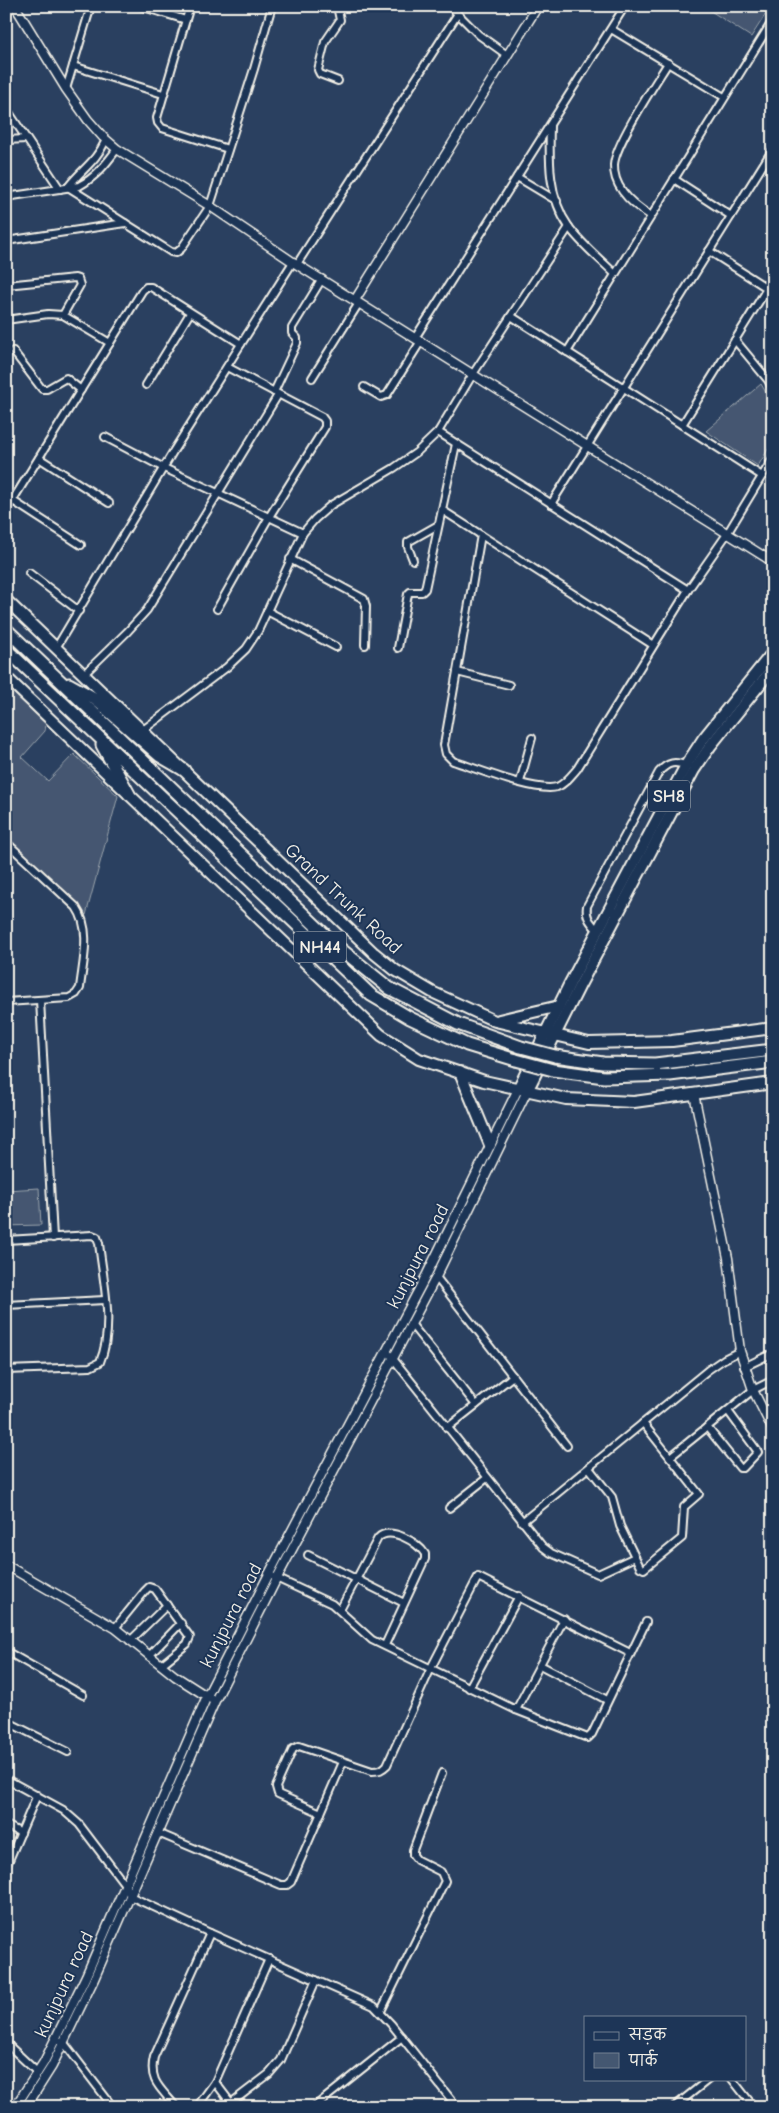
<svg xmlns="http://www.w3.org/2000/svg" width="779" height="2113" viewBox="0 0 779 2113" font-family="'Comic Neue','Playpen Sans Deva',sans-serif">
	<rect width="100%" height="100%" fill="#2a4060"/>
	<filter id="ink" filterUnits="userSpaceOnUse"><feTurbulence type="fractalNoise" baseFrequency=".02" numOctaves="2"/><feDisplacementMap in="SourceGraphic" scale="10" xChannelSelector="R" yChannelSelector="G"/><feConvolveMatrix kernelMatrix="1 2 1 2 8 2 1 2 1" color-interpolation-filters="sRGB"/></filter>
	<g filter="url(#ink)">
		<g fill="#445771" stroke="#9ca4ac">
			<path d="M707 6H771L751 37 706 8Z"/>
			<path d="M761 384 768 396 773 409V441L758 466 706 431Z"/>
			<path d="M6 686 46 724 45 731 22 757 48 781 74 754 118 796 86 915 6 837Z"/>
			<path d="M39 1188 41 1225 6 1226V1190Z"/>
		</g>
		<g fill="none" stroke-linecap="round" stroke-linejoin="round">
			<g stroke="#f4f1e8" stroke-width="10">
				<g id="minor">
					<path d="M140 6 186 20"/>
					<path d="M190 6 157 118 158 123 162 128 228 149"/>
					<path d="M337 6 340 20 325 42 318 70 320 74 338 81"/>
					<path d="M450 6 479 35 507 55"/>
					<path d="M611 29 724 97"/>
					<path d="M73 66 163 94"/>
					<path d="M66 89 91 6"/>
					<path d="M6 108 60 189"/>
					<path d="M550 126C549 160 548 198 569 227 582 245 600 259 615 274"/>
					<path d="M6 140 26 139"/>
					<path d="M517 177 557 201"/>
					<path d="M674 179 731 216"/>
					<path d="M68 187 171 252 176 253 181 249 210 206 254 69 272 6"/>
					<path d="M68 187C83 168 95 163 106 140"/>
					<path d="M6 197 79 186C96 177 106 164 117 149"/>
					<path d="M651 216C633 205 613 189 614 165 615 144 655 84 668 63"/>
					<path d="M6 241 125 223"/>
					<path d="M709 251 767 288"/>
					<path d="M297 264 457 15"/>
					<path d="M6 285 75 278 78 279 80 285 63 315"/>
					<path d="M511 316 762 476"/>
					<path d="M6 320 48 314 63 315 110 343"/>
					<path d="M415 338 625 6"/>
					<path d="M735 340 768 380 773 389"/>
					<path d="M13 351 42 389H47L66 378 81 390"/>
					<path d="M567 352 773 20"/>
					<path d="M312 378 359 303"/>
					<path d="M146 385 190 313"/>
					<path d="M364 387 381 397 387 395 421 341"/>
					<path d="M274 392 297 343V338L292 333V328L322 279"/>
					<path d="M682 425 773 279"/>
					<path d="M438 432 688 590"/>
					<path d="M105 437 164 468 303 533"/>
					<path d="M39 458 109 503"/>
					<path d="M13 501 81 545"/>
					<path d="M551 504 773 149"/>
					<path d="M442 510 653 645"/>
					<path d="M6 511 142 291 146 287H151L241 344"/>
					<path d="M481 535 444 745 446 754 453 761C475 768 536 793 557 787 565 784 571 776 577 769L688 590 727 534 773 458"/>
					<path d="M290 559 364 599 366 606 365 645"/>
					<path d="M413 560 408 547V542L438 525"/>
					<path d="M29 573 79 611"/>
					<path d="M217 609 269 517 325 427V421L322 417 227 367"/>
					<path d="M267 611 336 647"/>
					<path d="M56 648 174 450 293 262"/>
					<path d="M398 648 408 594 410 592H422L425 589 456 444"/>
					<path d="M457 672 509 685"/>
					<path d="M84 674 127 632 147 610 278 395"/>
					<path d="M143 730 227 667 246 649 258 631 303 533 315 519 331 505 394 468 417 452 438 432 473 374 569 227"/>
					<path d="M520 782 532 738"/>
					<path d="M6 842 76 907C92 930 83 961 80 988L76 994 69 998 6 1002"/>
					<path d="M598 931C591 923 585 917 587 906L659 772C668 762 675 761 687 766"/>
					<path d="M40 1000 53 1238"/>
					<path d="M6 1240 92 1235 97 1237 99 1243C103 1281 115 1326 100 1362L90 1367 6 1370"/>
					<path d="M436 1277 567 1446"/>
					<path d="M6 1305 105 1300"/>
					<path d="M411 1324 476 1405"/>
					<path d="M387 1351 543 1547 551 1553 598 1574 635 1557"/>
					<path d="M744 1367 773 1353"/>
					<path d="M707 1427 740 1468H743L758 1452 728 1411"/>
					<path d="M447 1428 513 1376"/>
					<path d="M670 1457 753 1390 773 1380"/>
					<path d="M589 1468 612 1497 620 1526 640 1567 644 1569 682 1538 684 1507 699 1494 643 1423"/>
					<path d="M449 1508 487 1478"/>
					<path d="M522 1522 708 1370 724 1359 740 1351"/>
					<path d="M308 1555 404 1603"/>
					<path d="M272 1576 332 1604 372 1640 516 1710 585 1737 588 1738 592 1734 646 1622"/>
					<path d="M340 1610 378 1538C390 1526 418 1542 425 1554V1559L385 1645"/>
					<path d="M115 1628 145 1591 149 1587 155 1589 190 1637 187 1644 161 1665"/>
					<path d="M130 1641 167 1605"/>
					<path d="M6 1651 83 1695"/>
					<path d="M149 1656 181 1623"/>
					<path d="M540 1665 607 1700"/>
					<path d="M469 1688 519 1596"/>
					<path d="M516 1710 564 1619"/>
					<path d="M6 1721 68 1752"/>
					<path d="M6 1779 63 1810 79 1824 126 1886 130 1896 210 1933 374 2006 392 2025 457 2107"/>
					<path d="M321 1813 278 1794 276 1787 293 1749 299 1746 372 1771C379 1771 382 1770 387 1765L431 1668 478 1577 630 1653"/>
					<path d="M6 1825 21 1833"/>
					<path d="M158 1833 281 1885H287L291 1882 343 1762"/>
					<path d="M6 1867 37 1795"/>
					<path d="M381 2011 445 1881 441 1872 417 1860 413 1855V1850L442 1773"/>
					<path d="M56 2039 64 2043 113 2107"/>
					<path d="M6 2043 38 2073"/>
					<path d="M732 2079 754 2107"/>
					<path d="M215 2082 234 2107"/>
					<path d="M231 2103 269 2074 281 2060 316 1980"/>
					<path d="M176 2107C162 2089 148 2082 154 2057L210 1933"/>
					<path d="M197 2107 215 2082 269 1959"/>
					<path d="M314 2107 402 2037"/>
					<path d="M674 2107 709 2079"/>
				</g>
			</g>
			<g stroke="#f4f1e8" stroke-width="11">
				<g id="tertiary">
					<path d="M15 6 66 89 88 120 103 137 117 149 210 206 293 262 773 562"/>
					<path d="M355 300 538 6"/>
					<path d="M694 1094 728 1258 740 1351 753 1390 773 1430"/>
					<path d="M6 1565 115 1628 175 1676 211 1699"/>
					<path d="M15 2107 44 2062 86 1976 207 1696 269 1574 427 1274 518 1089"/>
					<path d="M26 2107 52 2066 94 1979 215 1701 277 1578 436 1277 527 1091"/>
				</g>
			</g>
			<g stroke="#f4f1e8" stroke-width="14">
				<g id="primary">
					<path d="M6 600 374 953 395 970 432 992 495 1021 589 1043 672 1041 773 1028"/>
					<path d="M6 677 381 1035 419 1059 484 1081 566 1099 634 1102 773 1083"/>
					<path d="M499 1020 559 1006"/>
					<path d="M460 1072 490 1145"/>
					<path d="M518 1089 570 983 686 765 703 739 773 652"/>
					<path d="M527 1091 579 987 694 770 711 745 773 668"/>
				</g>
			</g>
			<g stroke="#f4f1e8" stroke-width="15">
				<g id="motorway">
					<path d="M6 629 337 946 389 988 458 1024 521 1047"/>
					<path d="M6 649 371 995 410 1018 467 1045 516 1060"/>
					<path d="M69 684 94 698 160 756 184 770"/>
					<path d="M102 745 129 794"/>
					<path d="M555 1056 603 1063 655 1064 773 1050"/>
					<path d="M553 1070 604 1077 670 1075 773 1062"/>
				</g>
			</g>
			<use href="#minor" stroke="#1d3557" stroke-width="6"/>
			<use href="#tertiary" stroke="#1d3557" stroke-width="8"/>
			<use href="#primary" stroke="#1d3557" stroke-width="10"/>
			<use href="#motorway" stroke="#1d3557" stroke-width="11"/>
			<g stroke="#f4f1e8" stroke-width="15" stroke-linecap="butt">
				<g id="motorway-bridge">
					<path d="M521 1047 555 1056"/>
					<path d="M516 1060 553 1070"/>
				</g>
			</g>
			<use href="#motorway-bridge" stroke="#1d3557" stroke-width="11"/>
		</g>
	</g>
	<g text-anchor="middle" stroke-width="4" stroke-linejoin="round" paint-order="stroke">
		<g fill="#1d3557" stroke="#b4b9bc" stroke-width="1">
			<rect x="648" y="780.5" width="42" height="31" rx="4"/>
			<rect x="294" y="931.5" width="52" height="31" rx="4"/>
		</g>
		<g font-size="18" font-weight="bold" fill="#f4f1e8">
			<text x="669" y="802">SH8</text>
			<text x="320" y="953">NH44</text>
		</g>
		<g font-size="19" fill="#f4f1e8" stroke="#1d3557">
			<text transform="translate(344 898) rotate(43)" y="7">Grand Trunk Road</text>
			<text transform="translate(417 1256) rotate(-63)" y="7">kunjpura road</text>
			<text transform="translate(230 1615) rotate(-63)" y="7">kunjpura road</text>
			<text transform="translate(63 1984) rotate(-65)" y="7">kunjpura road</text>
		</g>
	</g>
	<rect width="779" height="2113" fill="none" stroke="#1d3557" stroke-width="25"/>
	<rect x="12" y="12" width="754" height="2088" fill="none" stroke="#f4f1e8" stroke-width="2" filter="url(#ink)"/>
	<rect x="584" y="2016" width="162" height="65" fill="#1d3557" stroke="#738091"/>
	<rect x="594" y="2032" width="25" height="8" fill="#1d3557" stroke="#738091"/>
	<text x="629" y="2040" font-size="15" fill="#f4f1e8">सड़क</text>
	<rect x="594" y="2053" width="25" height="15" fill="#445771" stroke="#738091"/>
	<text x="629" y="2066" font-size="15" fill="#f4f1e8">पार्क</text>
</svg>
